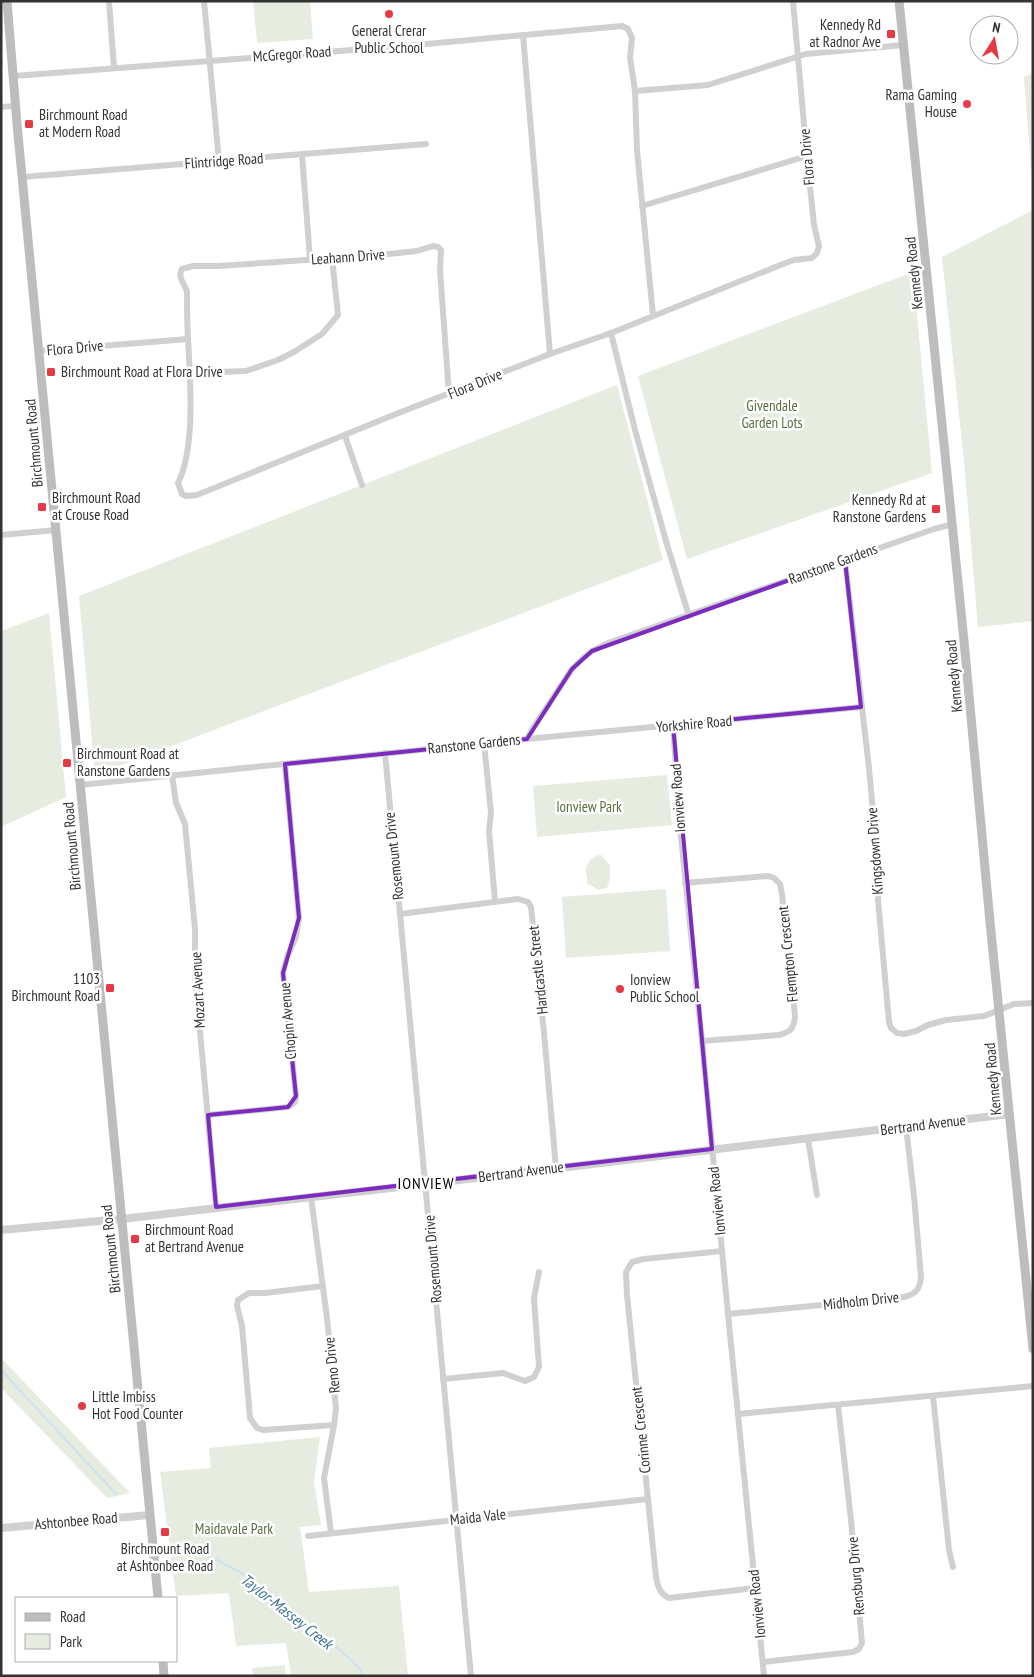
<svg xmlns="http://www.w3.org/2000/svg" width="1034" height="1677" viewBox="0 0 1034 1677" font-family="'PT Sans Narrow',sans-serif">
	<rect width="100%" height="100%" fill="#fff"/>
	<g fill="#e6ecdf">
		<path d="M253 1H310L313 39 257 43Z"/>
		<path d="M1033 73V195L1024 77Z"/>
		<path d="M1033 210V621L978 627 964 461 942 257Z"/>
		<path d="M913 272 932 473 687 559 638 376Z"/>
		<path d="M617 385 663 560 95 775 79 596Z"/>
		<path d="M49 613 66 797 1 827V631Z"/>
		<path d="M667 775 672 825 537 837 533 786Z"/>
		<path d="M598 855H601L610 865V879L607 888 598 890 591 885 587 884V875L585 870 590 860Z"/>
		<path d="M666 889 670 951 566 958 562 897Z"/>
		<path d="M1 1358 130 1493 107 1498 1 1388Z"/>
		<path d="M320 1437 314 1482 321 1525 300 1527 309 1592 399 1586 408 1676H291L286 1643 236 1646 229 1593 176 1596 160 1472 211 1468 209 1448Z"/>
		<path d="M285 1665 286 1676H253L252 1668Z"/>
	</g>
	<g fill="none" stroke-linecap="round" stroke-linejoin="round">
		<g stroke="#cfe2ee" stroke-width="2">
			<path d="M1 1370 116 1494"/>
			<path d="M177 1543 182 1548 215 1559 249 1577 255 1584 294 1613 309 1626 335 1646 352 1661 362 1672 363 1676"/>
		</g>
		<g stroke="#d0d0d0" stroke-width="6">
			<path d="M109 1 114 68"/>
			<path d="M204 1 219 161"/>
			<path d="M523 35 550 354"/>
			<path d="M14 76 405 46 622 26 628 29 632 38 630 57 635 91 637 150 653 315"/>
			<path d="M635 91 708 85 806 54 903 45"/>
			<path d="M1 107 16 106"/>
			<path d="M302 154 310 259"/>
			<path d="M23 177 426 144"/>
			<path d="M642 206 807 156"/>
			<path d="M611 333 635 430 666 541 689 616"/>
			<path d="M39 351 188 339"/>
			<path d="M190 373 246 371 278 360 294 352 322 334 338 315 332 258"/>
			<path d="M449 394 440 271 441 250 438 247 433 246 417 251 380 255 219 266H193L182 269C177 278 185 284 187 292 187 308 187 323 188 338 190 378 196 447 178 483L182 494 186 496 197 495 396 414 550 354 611 333 783 264 794 260 812 258 817 253 819 246 814 225 807 158 793 1"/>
			<path d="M345 436 362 485"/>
			<path d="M1 535 56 530"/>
			<path d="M845 560 869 768 878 867V900L889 1022 891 1028 897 1033 904 1034 916 1031 928 1025 946 1020 984 1016 1014 1004 1033 1003"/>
			<path d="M673 725 680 827 702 1041 728 1314 764 1676"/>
			<path d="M527 739 533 728 572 669 583 658 592 651 608 643 934 529 953 524"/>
			<path d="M484 743 491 813 489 831 495 901"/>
			<path d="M385 753 471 1676"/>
			<path d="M172 775 176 803 185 824 192 897 195 929V976L216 1207"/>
			<path d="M80 785 527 739 861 707"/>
			<path d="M685 883 768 876 774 878 780 884 782 894 795 1016C794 1028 791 1032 779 1035L702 1041"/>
			<path d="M400 914 518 899 528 902 531 907 544 1033 556 1168"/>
			<path d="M208 1115 288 1107 295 1102 296 1096 283 973 287 957 296 937 299 918 285 764"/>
			<path d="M808 1139 817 1195"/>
			<path d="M311 1197 327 1318 336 1409 334 1425 324 1478 331 1533"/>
			<path d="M722 1251 644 1259 632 1262 626 1272 627 1295 656 1577C658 1587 660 1594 669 1598L755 1588"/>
			<path d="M323 1286 265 1293H249L238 1300 237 1306 242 1326 250 1418 257 1428 263 1430 334 1425"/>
			<path d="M728 1314 904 1297C916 1294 920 1289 921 1277L914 1196 906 1127"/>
			<path d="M443 1379 503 1373 525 1381 534 1377 539 1367 534 1298 539 1272"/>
			<path d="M933 1396 949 1550 953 1567"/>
			<path d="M738 1414 1033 1386"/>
			<path d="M308 1536 648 1499"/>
			<path d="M763 1662 853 1652 859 1649 862 1643 851 1520 838 1405"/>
		</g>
		<g stroke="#d0d0d0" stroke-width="8">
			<path d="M1 1230 122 1219 417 1185 1010 1114"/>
			<path d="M1 1528 150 1515"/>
		</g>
		<g stroke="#bdbdbd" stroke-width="9">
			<path d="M7 1 17 124 158 1598"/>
			<path d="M899 1 964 641 990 922 1033 1349"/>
			<path d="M163 1661 164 1676"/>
		</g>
	</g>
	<path fill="none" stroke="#7b2cbf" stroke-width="4" stroke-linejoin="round" d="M845 560 861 707 673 725 712 1149 216 1207 208 1115 288 1107 296 1096 283 973 299 918 285 764 527 739 572 669 592 651Z"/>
	<g fill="#e63946" stroke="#fff" stroke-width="2">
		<circle cx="389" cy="14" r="5"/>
		<rect x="886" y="29" width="10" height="10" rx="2.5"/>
		<circle cx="967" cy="104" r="5"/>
		<rect x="24" y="119" width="10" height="10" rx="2.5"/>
		<rect x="46" y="367" width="10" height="10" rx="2.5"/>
		<rect x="37" y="502" width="10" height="10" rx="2.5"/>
		<rect x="931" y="504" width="10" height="10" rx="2.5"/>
		<rect x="62" y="758" width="10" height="10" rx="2.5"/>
		<rect x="105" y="983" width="10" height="10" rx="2.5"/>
		<circle cx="620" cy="989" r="5"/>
		<rect x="130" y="1234" width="10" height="10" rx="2.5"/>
		<circle cx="82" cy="1406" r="5"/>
		<rect x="160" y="1527" width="10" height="10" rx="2.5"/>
	</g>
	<g text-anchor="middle" stroke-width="5" stroke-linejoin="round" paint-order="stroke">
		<g font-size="15" fill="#333" stroke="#fff" text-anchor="start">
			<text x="881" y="30" text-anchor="end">Kennedy Rd<tspan x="881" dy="17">at Radnor Ave</tspan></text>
			<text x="389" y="36" text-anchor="middle">General Crerar<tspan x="389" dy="17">Public School</tspan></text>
			<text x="957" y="100" text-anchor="end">Rama Gaming<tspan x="957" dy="17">House</tspan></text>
			<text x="39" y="120">Birchmount Road<tspan x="39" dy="17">at Modern Road</tspan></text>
			<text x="61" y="377">Birchmount Road at Flora Drive</text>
			<text x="52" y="503">Birchmount Road<tspan x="52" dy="17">at Crouse Road</tspan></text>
			<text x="926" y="505" text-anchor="end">Kennedy Rd at<tspan x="926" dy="17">Ranstone Gardens</tspan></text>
			<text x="77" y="759">Birchmount Road at<tspan x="77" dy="17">Ranstone Gardens</tspan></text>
			<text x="100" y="984" text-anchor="end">1103<tspan x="100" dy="17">Birchmount Road</tspan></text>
			<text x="630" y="985">Ionview<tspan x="630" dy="17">Public School</tspan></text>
			<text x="145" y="1235">Birchmount Road<tspan x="145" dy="17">at Bertrand Avenue</tspan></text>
			<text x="92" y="1402">Little Imbiss<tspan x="92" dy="17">Hot Food Counter</tspan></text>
			<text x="165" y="1554" text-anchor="middle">Birchmount Road<tspan x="165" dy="17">at Ashtonbee Road</tspan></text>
		</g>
		<g font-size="15" fill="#333" stroke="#fff">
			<text transform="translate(292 54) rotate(-4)" y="5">McGregor Road</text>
			<text transform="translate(807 157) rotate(-95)" y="5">Flora Drive</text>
			<text transform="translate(224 161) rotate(-4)" y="5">Flintridge Road</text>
			<text transform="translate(348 257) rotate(-4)" y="5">Leahann Drive</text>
			<text transform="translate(914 273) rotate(-96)" y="5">Kennedy Road</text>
			<text transform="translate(75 348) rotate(-5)" y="5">Flora Drive</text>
			<text transform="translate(475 384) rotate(-22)" y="5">Flora Drive</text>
			<text transform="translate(34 443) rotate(-95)" y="5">Birchmount Road</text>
			<text transform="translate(833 564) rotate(-20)" y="5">Ranstone Gardens</text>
			<text transform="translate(954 676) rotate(-95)" y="5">Kennedy Road</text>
			<text transform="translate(694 724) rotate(-5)" y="5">Yorkshire Road</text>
			<text transform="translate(474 744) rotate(-6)" y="5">Ranstone Gardens</text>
			<text transform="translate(678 798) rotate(-94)" y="5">Ionview Road</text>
			<text transform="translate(72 846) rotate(-95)" y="5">Birchmount Road</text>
			<text transform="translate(875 851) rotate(-94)" y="5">Kingsdown Drive</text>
			<text transform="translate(394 856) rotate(-96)" y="5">Rosemount Drive</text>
			<text transform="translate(788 954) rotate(-96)" y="5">Flempton Crescent</text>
			<text transform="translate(538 970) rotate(-96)" y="5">Hardcastle Street</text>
			<text transform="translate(198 990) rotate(-93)" y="5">Mozart Avenue</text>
			<text transform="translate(288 1021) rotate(-95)" y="5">Chopin Avenue</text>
			<text transform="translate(993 1079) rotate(-95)" y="5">Kennedy Road</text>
			<text transform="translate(923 1125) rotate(-7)" y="5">Bertrand Avenue</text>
			<text transform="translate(521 1172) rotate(-7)" y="5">Bertrand Avenue</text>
			<text transform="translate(717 1201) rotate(-96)" y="5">Ionview Road</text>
			<text transform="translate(111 1249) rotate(-96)" y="5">Birchmount Road</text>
			<text transform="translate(433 1259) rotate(-95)" y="5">Rosemount Drive</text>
			<text transform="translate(861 1301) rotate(-6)" y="5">Midholm Drive</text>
			<text transform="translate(332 1365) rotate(-96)" y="5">Reno Drive</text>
			<text transform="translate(641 1430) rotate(-96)" y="5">Corinne Crescent</text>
			<text transform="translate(478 1517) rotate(-6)" y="5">Maida Vale</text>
			<text transform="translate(76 1521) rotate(-5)" y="5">Ashtonbee Road</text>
			<text transform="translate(856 1576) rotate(-95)" y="5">Rensburg Drive</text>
			<text transform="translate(757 1604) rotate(-96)" y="5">Ionview Road</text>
		</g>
		<g font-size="15" fill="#56703f" stroke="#fff">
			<text x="772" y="411">Givendale<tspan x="772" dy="17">Garden Lots</tspan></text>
			<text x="589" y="812">Ionview Park</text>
			<text x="234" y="1534">Maidavale Park</text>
		</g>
		<g font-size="16" letter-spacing="1" fill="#000" stroke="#fff">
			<text x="426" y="1189">IONVIEW</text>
		</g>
		<g font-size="16" font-style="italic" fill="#3f7597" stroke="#fff">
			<text transform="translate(287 1611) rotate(38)" y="6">Taylor-Massey Creek</text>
		</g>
	</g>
	<rect width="1034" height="1677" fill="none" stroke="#333333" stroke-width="5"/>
	<rect x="15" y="1597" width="162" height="65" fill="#ffffff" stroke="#adadad"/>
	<rect x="25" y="1613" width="25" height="8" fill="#bdbdbd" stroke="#adadad"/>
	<text x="60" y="1622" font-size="15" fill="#333333">Road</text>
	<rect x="25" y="1634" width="25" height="15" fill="#e6ecdf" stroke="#adadad"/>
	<text x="60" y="1647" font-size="15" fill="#333333">Park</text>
	<g transform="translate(994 40) rotate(11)"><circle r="24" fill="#ffffff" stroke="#adadad"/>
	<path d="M0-4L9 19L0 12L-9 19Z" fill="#e63946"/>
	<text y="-8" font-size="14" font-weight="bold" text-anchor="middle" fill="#333333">N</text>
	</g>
</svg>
